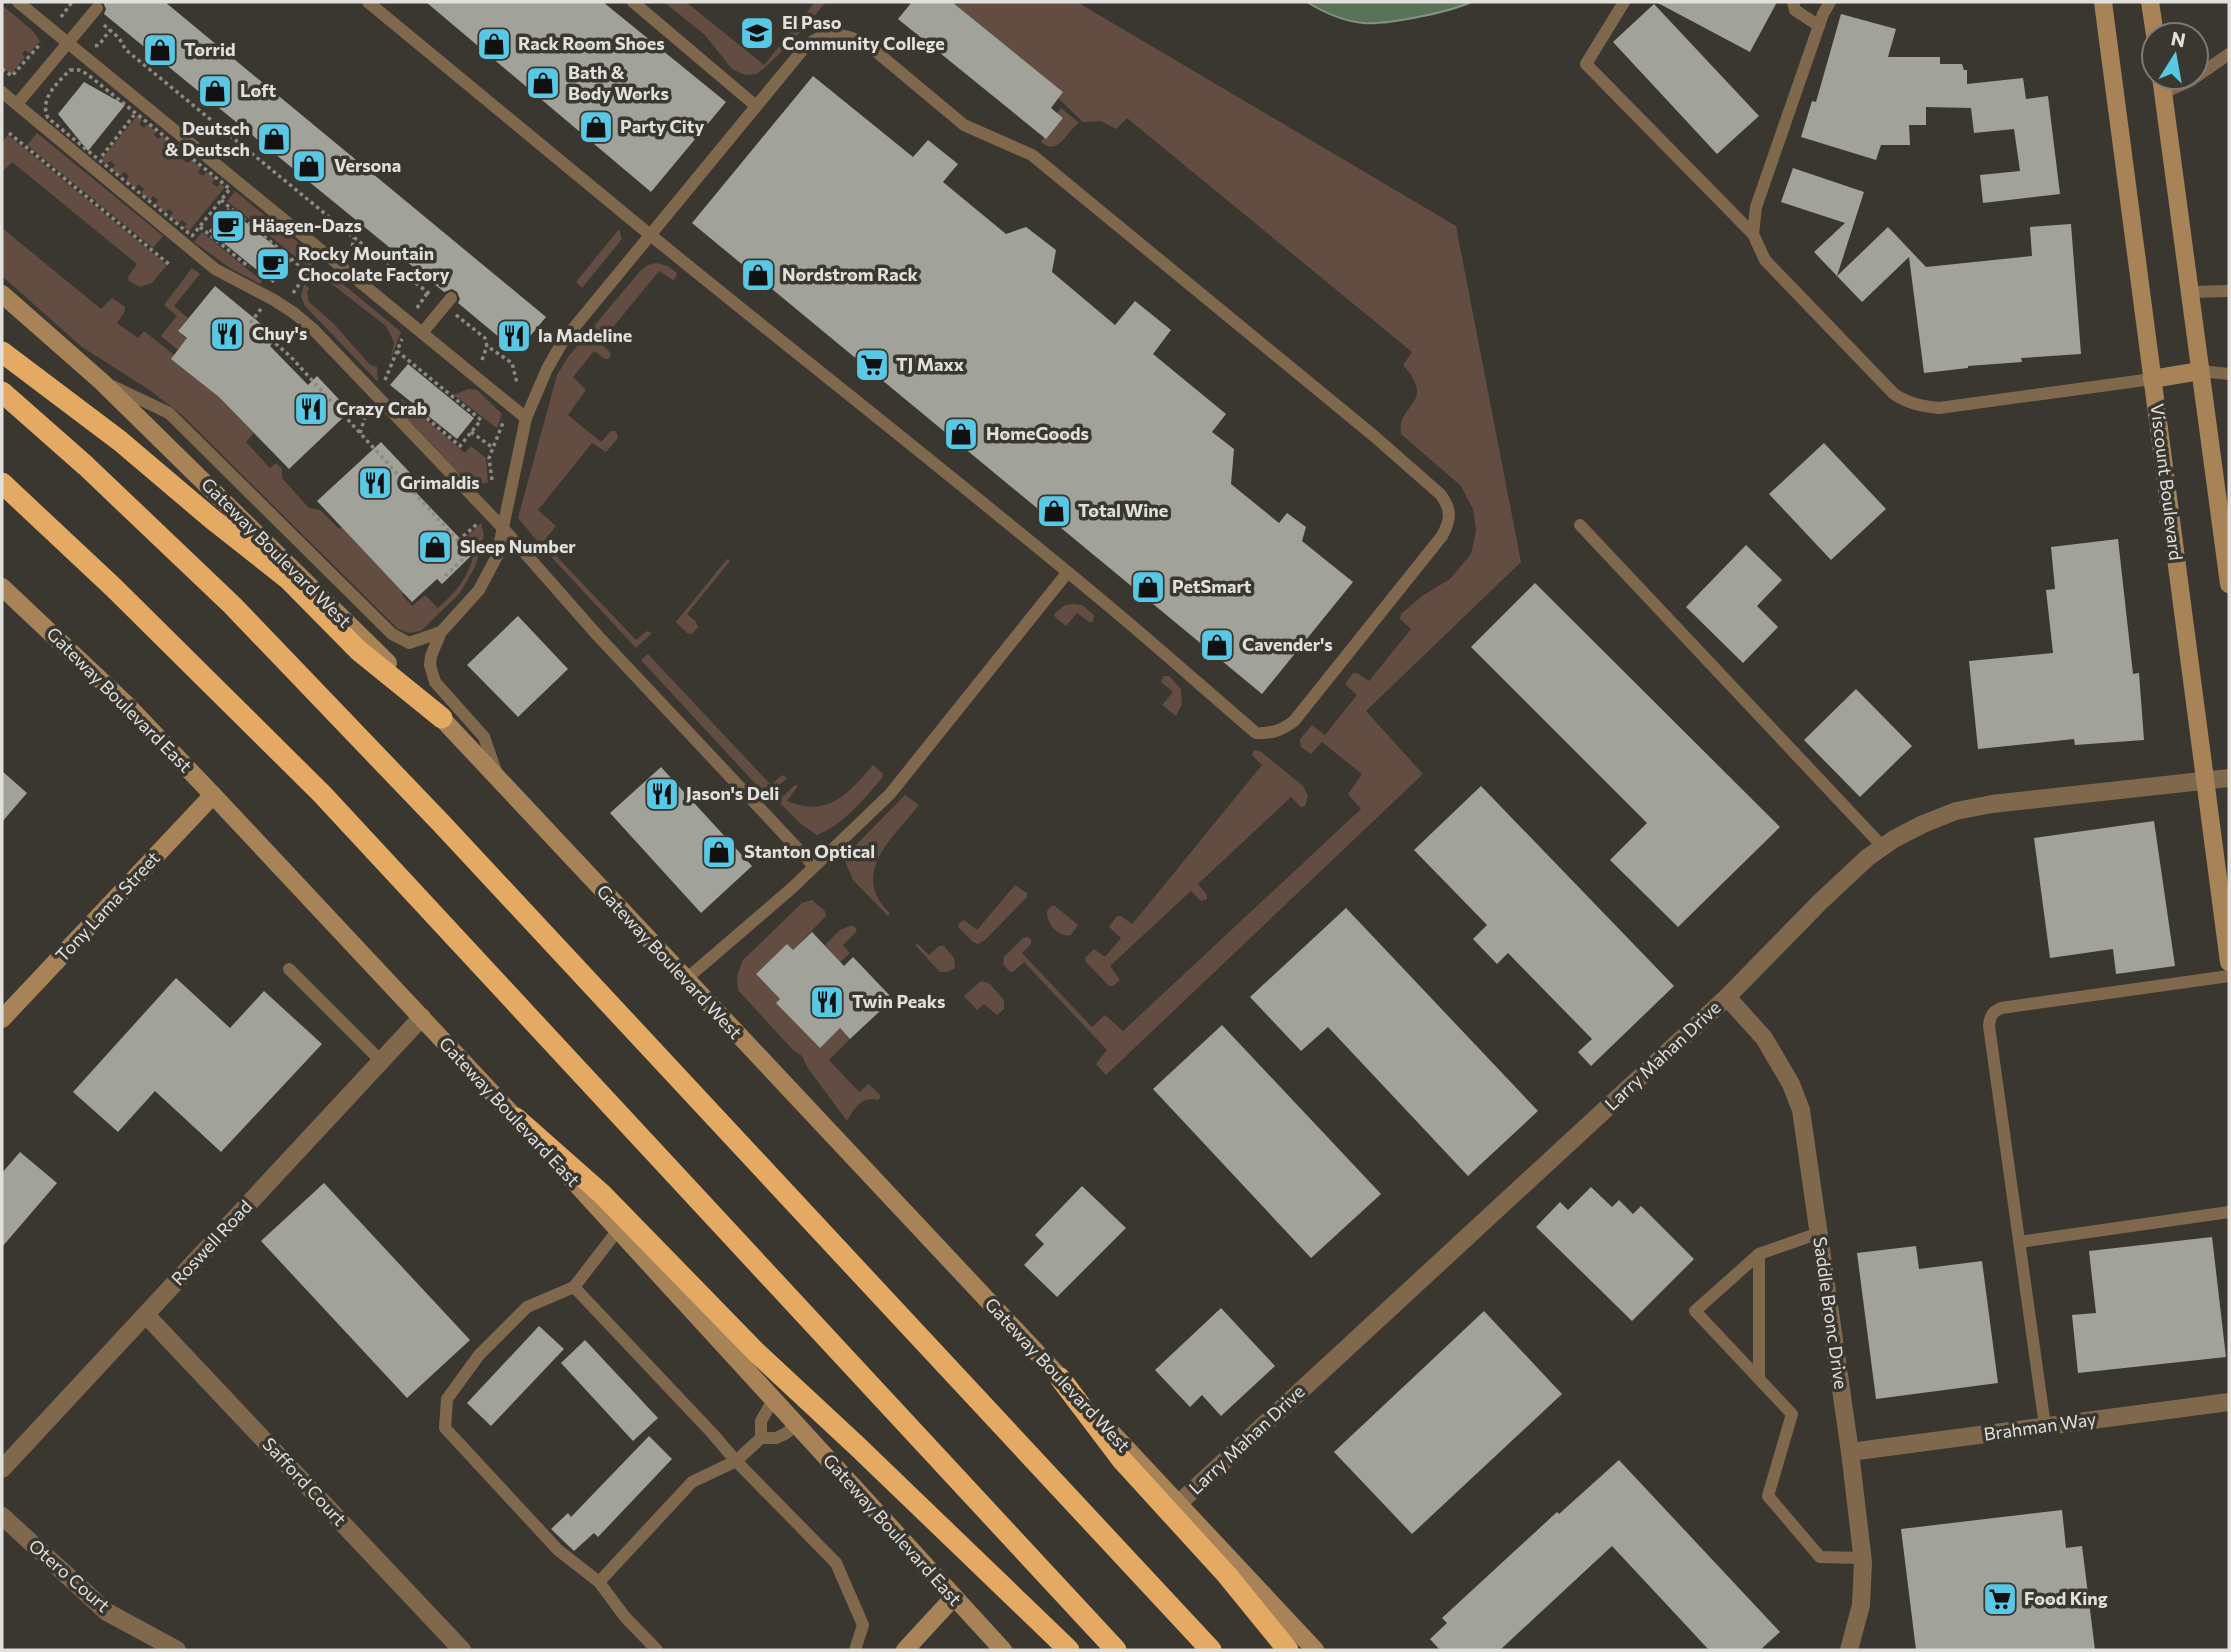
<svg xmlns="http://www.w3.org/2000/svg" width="2231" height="1652" viewBox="0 0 2231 1652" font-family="Commissioner,sans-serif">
	<rect width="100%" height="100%" fill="#393730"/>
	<g fill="#634d43">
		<path d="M664 2H686L764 65 815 2H826L790 44 763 69 756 74 745 75 732 69 705 35Z"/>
		<path d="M952 2H1077L1456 226 1521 562 1366 711 1423 774 1106 1075 1096 1064 1107 1050 1024 962 1014 971 1010 972 1003 964 1004 957 1023 938 1029 937 1031 940V944L1022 953 1092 1027 1105 1015 1123 1031 1361 809 1348 794 1362 774 1322 742 1311 754 1301 747 1300 739 1312 725 1325 735 1357 695 1345 684 1353 673H1357L1369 681 1411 629 1400 619 1401 614 1422 596 1450 579 1471 554 1476 531 1473 509 1461 486 1401 434C1396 403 1438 404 1403 365L1412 352 1127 118 1116 129 1101 121 1083 122 1058 98 1063 92Z"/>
		<path d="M2 5 33 31 40 41 29 53 25 50 22 54 25 57 11 74 2 67Z"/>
		<path d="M1061 108 1079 123C1066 132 1058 157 1041 142L1044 137 1045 139 1063 118 1057 113Z"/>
		<path d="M137 116 142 120 139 124 144 128 147 124 156 132 154 135 158 139 162 136 171 144 168 147 173 151 176 148 186 155 183 160 188 163 191 160 201 168 198 172 203 176 206 172 215 179 212 183 217 187 220 184 225 187 189 231 184 227 187 224 182 220 179 223 170 216 173 213 169 209 165 212 156 204 158 200 153 196 150 200 141 193 144 189 139 184 135 188 126 180 129 176 124 172 120 176 112 169 115 165 110 161 106 164 101 160Z"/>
		<path d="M37 133 163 236 153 248 27 145Z"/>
		<path d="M8 135 167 265 152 283 140 287 129 281 128 277 137 264 12 162 2 172V142Z"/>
		<path d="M235 191 317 258 309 268 227 201Z"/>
		<path d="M2 228 101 309 112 298 125 307V311L117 323 138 338 144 331 174 355 172 359 219 397 254 433 246 442 270 468 276 463 282 469V478L309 508 320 510 339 529 342 527 404 593 402 595 412 606 425 595 438 608C456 592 469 577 474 553L462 541 481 523 484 535 475 567 460 593 421 631 409 633 398 629 182 415 151 391 82 347 2 276Z"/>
		<path d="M619 229 622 239 582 288 576 282Z"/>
		<path d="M202 232 262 281 260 284 230 268 194 242Z"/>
		<path d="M656 263 668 266 677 273 676 277 673 280 659 271 600 343 611 353 609 359H605L594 351 573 377 586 390 568 415 601 442 611 431H616L618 438 606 452 592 443 538 510 556 526 543 542 636 640 647 631 652 633 636 648 543 548 518 518 557 375 568 357 641 270 648 265Z"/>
		<path d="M192 268 200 274 174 306 188 318 178 331 187 339 178 350 161 336 177 316 164 305Z"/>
		<path d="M318 273H325L333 276 401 332 391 358 394 342 386 326 328 281 317 280 311 283 307 280Z"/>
		<path d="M304 284 309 288 307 293 309 302 334 324 370 365 377 367 378 382 305 306 301 297Z"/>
		<path d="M468 389 477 390 502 414 497 428 454 395Z"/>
		<path d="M402 399 465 453 471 446 486 458 488 483 474 484 463 477 396 407Z"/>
		<path d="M727 559 730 561 687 614 696 622 698 627 692 634 687 633 676 622Z"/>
		<path d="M1073 604 1082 605 1094 615 1093 622H1089L1077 613 1066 626 1054 616 1055 613 1065 605Z"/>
		<path d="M648 654 771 785 782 775 787 778 772 792 767 787 762 791 641 660Z"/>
		<path d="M1164 676H1169L1181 689 1182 704 1176 716 1162 705 1173 692 1161 682Z"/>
		<path d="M1254 750 1260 751 1303 786 1308 796 1305 806 1301 807 1291 797 1198 884 1207 895V899L1201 901 1191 891 1110 966 1120 980 1113 986H1109L1086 962 1085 958 1094 949 1105 957 1121 938 1109 927 1117 916H1121L1132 924 1143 911 1262 765 1252 755Z"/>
		<path d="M873 765 883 774 882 778C864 799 844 824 817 835L801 824 778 801 795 785 798 786 787 801C828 818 848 794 873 765Z"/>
		<path d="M905 795 919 805C893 838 849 873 890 913L888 916 853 880 845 861 852 849Z"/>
		<path d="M1015 885 1027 893V897L985 940 978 944 973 942 958 927 959 923 964 920 977 930Z"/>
		<path d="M812 900 825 911 826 916 793 950 787 945 756 974 780 999 777 1003 819 1047 840 1028 850 1039 829 1060 859 1092 869 1084 881 1096 878 1100C862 1095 854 1109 847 1121L807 1067 802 1056 793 1050 738 990 737 976 743 960 802 903Z"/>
		<path d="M1051 906H1055L1078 925 1071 935C1058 938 1046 923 1047 911Z"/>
		<path d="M850 926H854L857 931 843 945 850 953 838 964 829 954 831 952 825 945 840 930Z"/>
		<path d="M918 944 929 955 939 946H944L954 958 955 968 948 972H940L915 945Z"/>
		<path d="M981 981 989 983 1004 1000V1009L997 1015 984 1004 977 1010 964 996Z"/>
	</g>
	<path fill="#5a7358" stroke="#829480" stroke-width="2" d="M1307 2H1471C1450 12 1387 25 1363 23 1344 21 1323 12 1307 2Z"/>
	<g fill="#a1a39b">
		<path d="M103 2H165L546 317 517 352 458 303 460 299 457 292 452 289 444 292 104 14 106 9Z"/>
		<path d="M426 2H603L726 102 651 192Z"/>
		<path d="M912 2H952L1063 92 1051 108 1063 118 1046 139 898 19Z"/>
		<path d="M1656 2H1777L1750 52Z"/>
		<path d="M1654 4 1759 116 1717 154 1613 42Z"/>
		<path d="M1841 14 1896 29 1888 57H1940V64H1962L1964 70H1967V84L2023 78 2026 99 2048 96 2060 194 1983 203 1980 175 2020 171 2014 129 1974 133 1971 108 1926 107V125H1909L1910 145H1881L1876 160 1801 137 1812 101 1816 102Z"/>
		<path d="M813 76 913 157 928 140 958 164 943 182 1006 234 1026 227 1056 250 1052 272 1115 325 1135 301 1171 330 1153 354 1226 414 1212 432 1234 449 1231 484 1279 523 1287 513 1306 527 1302 541 1353 582 1262 694 692 223Z"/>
		<path d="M84 82 125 105 88 151 58 114Z"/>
		<path d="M1793 168 1864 192 1837 276 1814 252 1845 223 1781 202Z"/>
		<path d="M228 208 292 260 273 283 209 231Z"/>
		<path d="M2071 224 2081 354 2021 358 2022 362 1968 366V368L1924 373 1909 257 1862 302 1837 276 1888 227 1926 267 2032 256 2030 227Z"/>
		<path d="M215 286 277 337 270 346 308 385 317 376 350 411 289 469 219 397 171 359 187 338 178 331Z"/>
		<path d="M408 364 474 418 457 439 390 385Z"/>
		<path d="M381 442 413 476 406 482 474 553 442 584 437 579 412 602 317 501Z"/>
		<path d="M1824 443 1886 509 1831 560 1769 494Z"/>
		<path d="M2118 539 2133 674 2139 673 2144 740 2075 745 2074 739 1978 749 1969 661 2053 653 2046 590 2055 589 2051 547Z"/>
		<path d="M1746 545 1782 580 1757 606 1778 627 1743 663 1686 607Z"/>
		<path d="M1535 583 1780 827 1678 927 1610 860 1647 823 1471 647Z"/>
		<path d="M518 616 568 669 518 717 467 665Z"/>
		<path d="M1856 689 1912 746 1860 797 1804 740Z"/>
		<path d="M661 767 752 866 701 913 610 813Z"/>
		<path d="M2 771 27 793 2 822Z"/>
		<path d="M1481 786 1674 986 1591 1066 1578 1052 1592 1039 1508 953 1497 964 1473 939 1487 925 1414 850Z"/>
		<path d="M2154 821 2175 966 2116 974 2113 949 2050 958 2034 838Z"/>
		<path d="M1346 908 1538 1111 1468 1176 1328 1027 1301 1051 1250 997Z"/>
		<path d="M812 932 844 966 853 957 893 999 850 1039 840 1028 820 1048 776 1003 780 999 756 974 787 944 793 950Z"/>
		<path d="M176 978 230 1028 264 991 322 1044 221 1152 155 1091 118 1132 73 1092Z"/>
		<path d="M1222 1025 1381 1194 1311 1258 1153 1089Z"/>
		<path d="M20 1152 57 1183 2 1247V1173Z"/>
		<path d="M324 1183 470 1340 407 1398 261 1241Z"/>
		<path d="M1082 1186 1126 1228 1057 1297 1024 1265 1044 1244 1035 1235Z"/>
		<path d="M1591 1187 1612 1207 1619 1200 1633 1214 1641 1206 1694 1259 1632 1321 1536 1227 1560 1202 1568 1210Z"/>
		<path d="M2212 1237 2226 1357 2078 1373 2072 1315 2096 1313 2089 1251Z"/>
		<path d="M1916 1246 1919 1269 1982 1261 1998 1383 1876 1399 1857 1253Z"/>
		<path d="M1221 1308 1275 1366 1221 1416 1202 1395 1190 1407 1155 1370Z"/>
		<path d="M1484 1311 1562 1394 1412 1534 1334 1452Z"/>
		<path d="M539 1326 564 1349 491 1426 467 1403Z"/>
		<path d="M585 1340 658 1418 633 1441 561 1363Z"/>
		<path d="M649 1436 672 1459 598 1537 594 1533 574 1551 551 1529 568 1513 571 1517Z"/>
		<path d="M1619 1460 1780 1632 1760 1650H1709L1612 1546 1500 1650H1440L1430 1639 1447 1623 1442 1618 1557 1512 1559 1514Z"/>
		<path d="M2062 1510 2066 1548 2082 1546 2095 1650H1916L1901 1529Z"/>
	</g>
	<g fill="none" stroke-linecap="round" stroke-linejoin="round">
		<g stroke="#8b8a84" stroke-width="3.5" stroke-dasharray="3.5 3.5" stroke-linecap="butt">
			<path d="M61 17 72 2"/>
			<path d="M104 25 119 38 126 50 396 272 407 276 431 295"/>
			<path d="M95 46 99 45 110 30"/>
			<path d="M2 69 12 76 41 43"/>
			<path d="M70 70H79L87 74 230 189 192 236 48 118C39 99 57 83 70 70Z"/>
			<path d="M9 133 170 265"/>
			<path d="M102 156 134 115"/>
			<path d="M236 158 239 143"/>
			<path d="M221 200 308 273"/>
			<path d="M200 227 249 267"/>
			<path d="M351 253 354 238"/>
			<path d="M293 293 305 276 316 269"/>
			<path d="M417 308 428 292"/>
			<path d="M261 309 251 322 291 357 469 553 442 579"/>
			<path d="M456 315 485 338 487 346 512 363 517 383"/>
			<path d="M397 351 481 420 460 446 410 404"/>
			<path d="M482 360 487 346"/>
			<path d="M385 380 402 339"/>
			<path d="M471 432 492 447"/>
			<path d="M360 433 367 411"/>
			<path d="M492 480 489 458 504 420"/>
			<path d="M458 541 477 524"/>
		</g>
		<g stroke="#80684d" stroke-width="12">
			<path d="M18 2 526 418"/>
			<path d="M368 2 632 220C791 350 953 476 1111 608 1160 649 1207 691 1256 733 1272 734 1282 730 1294 721L1442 536C1451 520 1452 509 1440 494L1374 436 1032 155 964 125 867 44C844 33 826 29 805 47L563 341 547 369 526 418 497 556 479 590 441 632 431 656 430 665 435 682 484 737 497 774"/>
			<path d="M633 2 756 106"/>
			<path d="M1624 2 1586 64 1753 234"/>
			<path d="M1793 2 1795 10 1819 26"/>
			<path d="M1830 2 1823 14 1756 207 1753 234 1765 260 1894 394C1909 404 1922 406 1939 408L2152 379"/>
			<path d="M2 92 215 269 274 300 294 313 313 329 501 526 598 636 814 866"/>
			<path d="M2163 93 2190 81 2229 54"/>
			<path d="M17 104 97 8"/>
			<path d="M2189 292 2229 291"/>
			<path d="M422 333 451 298"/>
			<path d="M2200 371 2229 374"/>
			<path d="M112 386 169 413 392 634 409 643 441 632"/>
			<path d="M1580 525 1883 847"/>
			<path d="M289 969 382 1062"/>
			<path d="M685 980 792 888 890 794 1067 573"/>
			<path d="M621 1226 574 1287 712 1433 736 1461 836 1563 863 1625 855 1650"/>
			<path d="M1819 1233 1759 1254 1695 1311 1792 1414 1768 1496 1820 1557 1862 1558"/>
			<path d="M2019 1242 2229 1212"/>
			<path d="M574 1287 527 1307 479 1355 447 1399 445 1428 558 1550 599 1582"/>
			<path d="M1759 1377V1254"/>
			<path d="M2045 1426 1989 1026C1990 1016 1992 1012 2001 1008L2229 976"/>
			<path d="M761 1438V1421L773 1400"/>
			<path d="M657 1650 625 1617 599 1582 692 1482 736 1461 761 1438H776L785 1434 796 1425"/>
		</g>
		<g stroke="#80684d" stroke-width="18">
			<path d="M1727 997 1764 1038 1791 1084 1801 1110 1850 1452 1863 1562 1861 1605 1849 1650"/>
			<path d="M146 1315 462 1650"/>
			<path d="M1850 1452 2229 1402"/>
			<path d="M2 1469 422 1017"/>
			<path d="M1178 1504 1727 997 1820 902 1867 858 1894 839 1923 824 1956 811 1992 804 2229 778"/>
			<path d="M2 1516 107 1612 177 1650"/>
		</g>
		<g stroke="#a88357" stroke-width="18">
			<path d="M2103 2 2229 962"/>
			<path d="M2150 2 2155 35"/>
			<path d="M2161 77 2229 584"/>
			<path d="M2 294 102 382 388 663"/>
			<path d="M2152 379 2200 371"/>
			<path d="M2 587 126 704 213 795 523 1126"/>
			<path d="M432 708 1069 1387"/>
			<path d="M2 1019 213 795"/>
			<path d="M566 1173 1003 1650"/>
			<path d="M1112 1433 1315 1650"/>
			<path d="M905 1650 953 1598"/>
		</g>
		<g stroke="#e4aa64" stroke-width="21">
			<path d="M2 352 120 441 212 519 288 579 358 650 442 718"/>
			<path d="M2 392 86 466 232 605 441 823 1211 1650"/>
			<path d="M2 483 113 587 322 794 1116 1650"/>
			<path d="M516 1118 602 1194 757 1353 857 1446 1069 1650"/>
			<path d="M1060 1378 1122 1460 1227 1575 1288 1650"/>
		</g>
	</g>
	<defs>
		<g id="university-square" transform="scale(1.75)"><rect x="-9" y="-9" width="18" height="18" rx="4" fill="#59c8e4" stroke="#393730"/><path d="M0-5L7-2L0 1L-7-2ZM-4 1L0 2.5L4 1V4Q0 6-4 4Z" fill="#111"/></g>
		<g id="shop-square" transform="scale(1.75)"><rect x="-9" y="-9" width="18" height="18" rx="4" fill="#59c8e4" stroke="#393730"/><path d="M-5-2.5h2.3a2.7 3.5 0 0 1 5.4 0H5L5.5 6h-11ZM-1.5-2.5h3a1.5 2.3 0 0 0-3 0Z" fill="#111"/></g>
		<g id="cafe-square" transform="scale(1.75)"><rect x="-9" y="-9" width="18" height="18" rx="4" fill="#59c8e4" stroke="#393730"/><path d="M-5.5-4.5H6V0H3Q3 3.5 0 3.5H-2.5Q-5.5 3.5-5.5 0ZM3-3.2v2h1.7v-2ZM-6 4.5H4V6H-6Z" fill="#111"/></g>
		<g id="restaurant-square" transform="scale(1.75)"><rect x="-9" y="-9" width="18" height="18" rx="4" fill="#59c8e4" stroke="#393730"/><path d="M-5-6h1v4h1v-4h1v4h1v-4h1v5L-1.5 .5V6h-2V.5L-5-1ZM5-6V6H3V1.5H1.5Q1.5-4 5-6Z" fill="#111"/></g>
		<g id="supermarket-square" transform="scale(1.75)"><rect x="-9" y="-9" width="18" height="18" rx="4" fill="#59c8e4" stroke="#393730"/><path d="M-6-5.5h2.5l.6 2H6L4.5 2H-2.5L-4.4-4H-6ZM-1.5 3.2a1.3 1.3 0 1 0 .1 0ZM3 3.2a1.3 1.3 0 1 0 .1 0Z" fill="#111"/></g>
	</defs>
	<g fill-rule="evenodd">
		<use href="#university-square" x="757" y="33"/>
		<use href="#shop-square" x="494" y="44"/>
		<use href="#shop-square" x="160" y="50"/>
		<use href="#shop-square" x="543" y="83"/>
		<use href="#shop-square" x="215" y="91"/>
		<use href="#shop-square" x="596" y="127"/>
		<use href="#shop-square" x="274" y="139"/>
		<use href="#shop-square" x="309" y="166"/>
		<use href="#cafe-square" x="228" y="226"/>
		<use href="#cafe-square" x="273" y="264"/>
		<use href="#shop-square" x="758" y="275"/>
		<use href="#restaurant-square" x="227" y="334"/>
		<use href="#restaurant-square" x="514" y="336"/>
		<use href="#supermarket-square" x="872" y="365"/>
		<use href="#restaurant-square" x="311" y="409"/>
		<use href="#shop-square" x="961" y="434"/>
		<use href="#restaurant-square" x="375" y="483"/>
		<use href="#shop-square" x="1054" y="511"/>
		<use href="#shop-square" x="435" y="547"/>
		<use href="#shop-square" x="1148" y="587"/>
		<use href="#shop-square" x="1217" y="645"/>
		<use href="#restaurant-square" x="662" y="794"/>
		<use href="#shop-square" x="719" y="852"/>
		<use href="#restaurant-square" x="827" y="1002"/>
		<use href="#supermarket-square" x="2000" y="1599"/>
	</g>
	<g text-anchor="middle" stroke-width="7" stroke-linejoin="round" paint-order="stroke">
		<g font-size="18" font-weight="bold" fill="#e1e0dc" stroke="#393730" text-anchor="start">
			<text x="782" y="29">El Paso<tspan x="782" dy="21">Community College</tspan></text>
			<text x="518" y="50">Rack Room Shoes</text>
			<text x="184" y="56">Torrid</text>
			<text x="568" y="79">Bath &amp;<tspan x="568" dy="21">Body Works</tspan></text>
			<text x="240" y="97">Loft</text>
			<text x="620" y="133">Party City</text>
			<text x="250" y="135" text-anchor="end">Deutsch<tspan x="250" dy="21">&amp; Deutsch</tspan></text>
			<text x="334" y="172">Versona</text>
			<text x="252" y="232">Häagen-Dazs</text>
			<text x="298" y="260">Rocky Mountain<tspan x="298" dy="21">Chocolate Factory</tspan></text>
			<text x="782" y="281">Nordstrom Rack</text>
			<text x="252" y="340">Chuy's</text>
			<text x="538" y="342">la Madeline</text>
			<text x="896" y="371">TJ Maxx</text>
			<text x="336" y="415">Crazy Crab</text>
			<text x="986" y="440">HomeGoods</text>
			<text x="400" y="489">Grimaldis</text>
			<text x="1078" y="517">Total Wine</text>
			<text x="460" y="553">Sleep Number</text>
			<text x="1172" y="593">PetSmart</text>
			<text x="1242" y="651">Cavender's</text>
			<text x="686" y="800">Jason's Deli</text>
			<text x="744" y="858">Stanton Optical</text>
			<text x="852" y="1008">Twin Peaks</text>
			<text x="2024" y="1605">Food King</text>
		</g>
		<g font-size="18" fill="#e1e0dc" stroke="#393730">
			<text transform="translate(2166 482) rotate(83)" y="6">Viscount Boulevard</text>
			<text transform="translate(276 553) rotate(45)" y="6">Gateway Boulevard West</text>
			<text transform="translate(119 700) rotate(45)" y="6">Gateway Boulevard East</text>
			<text transform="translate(108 907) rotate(-47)" y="6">Tony Lama Street</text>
			<text transform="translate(669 962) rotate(47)" y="6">Gateway Boulevard West</text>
			<text transform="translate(1663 1056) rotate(-43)" y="6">Larry Mahan Drive</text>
			<text transform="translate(509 1112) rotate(47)" y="6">Gateway Boulevard East</text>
			<text transform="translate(212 1243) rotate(-47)" y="6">Roswell Road</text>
			<text transform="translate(1830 1313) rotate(82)" y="6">Saddle Bronc Drive</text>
			<text transform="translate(1057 1375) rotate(47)" y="6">Gateway Boulevard West</text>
			<text transform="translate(2040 1427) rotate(-8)" y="6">Brahman Way</text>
			<text transform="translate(1247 1440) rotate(-43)" y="6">Larry Mahan Drive</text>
			<text transform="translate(304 1482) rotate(47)" y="6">Safford Court</text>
			<text transform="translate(892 1530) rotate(48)" y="6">Gateway Boulevard East</text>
			<text transform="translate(69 1576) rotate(41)" y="6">Otero Court</text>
		</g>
	</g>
	<rect width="2231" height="1652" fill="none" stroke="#e1e0dc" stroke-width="7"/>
	<g transform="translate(2175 56) rotate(11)"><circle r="33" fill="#393730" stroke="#7c7b75" stroke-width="2"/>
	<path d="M0-5L12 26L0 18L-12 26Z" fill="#59c8e4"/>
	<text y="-10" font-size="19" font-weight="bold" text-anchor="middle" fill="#e1e0dc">N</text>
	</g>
</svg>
